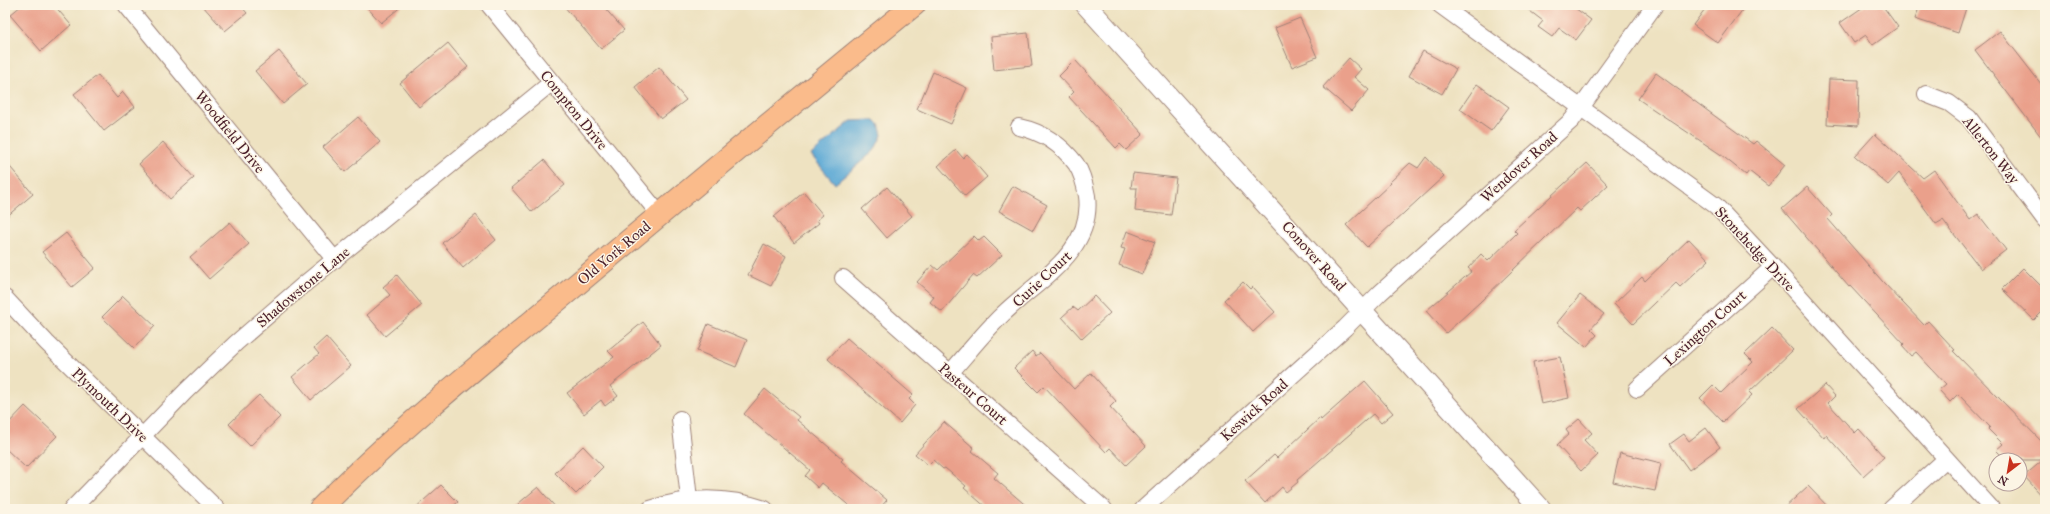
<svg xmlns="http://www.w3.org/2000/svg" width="2050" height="514" viewBox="0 0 2050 514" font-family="'IM FELL Great Primer',serif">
	<rect width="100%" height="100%" fill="#fcf5e5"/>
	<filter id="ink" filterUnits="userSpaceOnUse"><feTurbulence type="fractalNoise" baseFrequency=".025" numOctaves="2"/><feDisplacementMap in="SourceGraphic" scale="8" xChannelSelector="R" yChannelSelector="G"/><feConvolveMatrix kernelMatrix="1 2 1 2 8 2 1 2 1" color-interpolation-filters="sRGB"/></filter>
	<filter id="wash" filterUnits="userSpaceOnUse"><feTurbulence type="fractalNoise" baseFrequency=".012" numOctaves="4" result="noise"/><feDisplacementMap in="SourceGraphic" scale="16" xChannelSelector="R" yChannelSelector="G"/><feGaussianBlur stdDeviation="0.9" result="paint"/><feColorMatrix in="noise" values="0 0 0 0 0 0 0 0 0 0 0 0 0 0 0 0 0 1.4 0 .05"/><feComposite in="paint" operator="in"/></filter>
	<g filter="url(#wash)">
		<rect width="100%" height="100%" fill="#eee2c1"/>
		<path fill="#5ca9d5" stroke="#536480" d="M873 120 879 124 882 135 874 151 835 184 811 155 851 121Z"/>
		<g id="blocks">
			<g fill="#eaa08b">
				<path d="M22 5H54L71 25 41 51 10 15Z"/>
				<path d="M202 5H240L247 13 225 31Z"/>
				<path d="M365 5H403L381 23Z"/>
				<path d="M563 5H602L624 30 601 49Z"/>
				<path d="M1522 5H1571L1591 20 1576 40 1559 28 1552 37 1538 27 1543 21Z"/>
				<path d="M1708 5H1746L1718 43 1693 25Z"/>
				<path d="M1866 5H1882L1898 27 1873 45 1866 35 1854 43 1840 23Z"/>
				<path d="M1920 5H1967L1958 33 1915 19Z"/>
				<path d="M1300 18 1317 57 1292 67 1275 28Z"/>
				<path d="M2000 31 2045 89V142L1975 50Z"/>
				<path d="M1028 33 1032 66 994 70 991 37Z"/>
				<path d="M448 43 468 67 419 107 400 83Z"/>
				<path d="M279 51 307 84 283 104 255 71Z"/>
				<path d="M1423 51 1456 69 1442 94 1409 76Z"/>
				<path d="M1349 58 1361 69 1354 77 1369 90 1351 111 1323 87Z"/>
				<path d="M1075 60 1143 134 1126 150 1120 144 1116 148 1069 97 1074 92 1059 76Z"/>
				<path d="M659 67 686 100 661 119 635 87Z"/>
				<path d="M933 72 967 88 951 124 917 109Z"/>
				<path d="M1656 73 1753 144 1756 141 1785 165 1768 186 1749 171 1746 175 1720 154 1638 99Z"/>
				<path d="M98 75 117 98 123 92 135 107 104 131 74 94Z"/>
				<path d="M1829 79 1859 80 1858 126 1827 124Z"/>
				<path d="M1477 84 1509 107 1491 131 1460 109Z"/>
				<path d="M358 117 380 142 345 172 323 147Z"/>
				<path d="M1875 134 1923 178 1934 170 1970 220 1978 214 2006 250 1981 269 1943 220 1936 224 1899 173 1888 185 1855 156Z"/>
				<path d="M163 142 194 178 170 199 139 164Z"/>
				<path d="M956 150 963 158 967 154 987 177 965 196 938 166Z"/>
				<path d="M1426 157 1444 176 1367 247 1346 225 1391 183 1390 182 1410 163 1418 168Z"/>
				<path d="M544 160 565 185 532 212 511 188Z"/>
				<path d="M5 161 33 194 5 218Z"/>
				<path d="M1587 163 1608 185 1580 211 1577 208 1480 302 1446 333 1426 311 1472 271 1468 268 1481 254 1488 261 1517 233 1514 230Z"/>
				<path d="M1133 173 1176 178 1171 215 1135 211 1137 188H1131Z"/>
				<path d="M1013 186 1047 205 1033 230 999 211Z"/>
				<path d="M887 187 912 216 887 238 862 209Z"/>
				<path d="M1807 187 1832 215 1828 219 1883 282 1924 325 1928 321 1955 350 1953 351 2045 445V499L2024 476 2043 460H2006L1996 450 2003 444 1988 429 1990 427 1958 394 1950 402 1939 390 1946 384 1916 352 1911 356 1902 346 1904 344 1850 286 1849 287 1782 209Z"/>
				<path d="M804 192 823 215 817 220 819 223 794 243 774 217Z"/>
				<path d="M476 215 496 240 463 268 442 243Z"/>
				<path d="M230 222 249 244 209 279 190 257Z"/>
				<path d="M1127 231 1155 242 1142 274 1119 265 1125 249 1121 248Z"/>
				<path d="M66 233 95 268 72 287 42 252Z"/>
				<path d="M974 236 979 241 984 237 1002 255 977 278 973 275 942 312 930 302 934 297 917 282 932 265 938 270Z"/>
				<path d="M1689 239 1709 260 1680 287 1676 283 1633 324 1614 304 1642 277 1645 281Z"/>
				<path d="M764 244 786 256 771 286 748 275Z"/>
				<path d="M2023 268 2045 290V309L2034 320 2002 289Z"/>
				<path d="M397 275 422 305 385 336 367 315 390 295 383 287Z"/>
				<path d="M1243 282 1250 289 1252 287 1275 312 1253 332 1224 300Z"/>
				<path d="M1580 295 1604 314 1591 329 1597 335 1586 347 1557 323Z"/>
				<path d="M123 296 155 326 134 348 102 317Z"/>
				<path d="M1094 296 1110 313 1082 339 1062 317 1073 307 1078 311Z"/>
				<path d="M643 322 661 345 610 386 618 396 605 406 601 400 584 414 567 393 614 357 608 351Z"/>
				<path d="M708 324 747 340 736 367 697 351Z"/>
				<path d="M1772 328 1793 350 1749 392 1752 395 1723 422 1700 398 1713 385 1721 393 1753 362 1745 354Z"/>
				<path d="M326 337 351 366 311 400 292 377 319 354 314 348Z"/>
				<path d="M847 338 913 395 909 399 915 405 900 423 828 359Z"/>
				<path d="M1032 351 1036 356 1040 353 1074 389 1091 373 1116 401 1110 407 1146 446 1126 465 1110 448 1106 452 1044 386 1038 392 1014 368Z"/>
				<path d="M1560 357 1569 398 1541 404 1533 362Z"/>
				<path d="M1365 381 1393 413 1381 423 1373 414 1297 480 1298 482 1286 492 1282 487 1265 503 1245 481 1274 455 1277 458 1320 418 1321 420Z"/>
				<path d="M1825 385 1835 396 1828 403 1855 433 1859 429 1884 457 1863 476 1826 435 1824 438 1798 409Z"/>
				<path d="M765 389 799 417 797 420 843 459 841 461 887 500 879 509H853L822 483 818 488 805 476 810 470 744 414Z"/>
				<path d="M259 395 280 417 250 446 229 424Z"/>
				<path d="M25 406 57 436 26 468 5 448V427Z"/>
				<path d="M1579 419 1592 433 1584 440 1598 455 1581 471 1557 445 1569 434 1566 430Z"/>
				<path d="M944 422 974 448 972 451 998 473 994 478 1030 509H988L964 488 966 486 945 468 943 469 933 460 928 465 915 454Z"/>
				<path d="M1706 428 1720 447 1689 470 1670 444 1684 434 1689 441Z"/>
				<path d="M583 446 603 467 576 494 555 473Z"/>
				<path d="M1620 453 1661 463 1655 491 1613 482Z"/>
				<path d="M441 485 458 502 450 509H414Z"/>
				<path d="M1808 486 1830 509H1783Z"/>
				<path d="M538 487 557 509H512Z"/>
			</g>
		</g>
	</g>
	<g filter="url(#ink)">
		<use href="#blocks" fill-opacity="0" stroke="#9c8076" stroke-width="1"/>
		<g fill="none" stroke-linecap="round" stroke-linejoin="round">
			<g stroke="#9c8076" stroke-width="18">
				<g id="minor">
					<path d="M126 5 335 260"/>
					<path d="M489 5 660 215"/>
					<path d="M1440 5 1716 206 1773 267 1992 509"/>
					<path d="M1926 94 1949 103 1969 118 2045 220"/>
					<path d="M843 278 1104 509"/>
					<path d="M5 298 47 343 217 509"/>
					<path d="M950 373C968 353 984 332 1003 314 1038 280 1094 251 1087 196 1085 185 1082 173 1076 164 1061 144 1043 132 1019 127"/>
					<path d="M1637 389 1773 267"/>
					<path d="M680 419 689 499"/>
					<path d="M72 509 185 392 236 343 302 286 551 83"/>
					<path d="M650 509C688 496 727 496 765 509"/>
					<path d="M1143 509 1345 328 1380 293 1572 120 1655 5"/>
					<path d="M1891 509 1946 459"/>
				</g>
			</g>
			<g stroke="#9c8076" stroke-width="22">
				<path id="tertiary" d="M1086 5 1541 509"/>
			</g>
			<g stroke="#9c8076" stroke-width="24">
				<path id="primary" d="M320 509C400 428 489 357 576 285 688 191 800 97 914 5"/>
			</g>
			<use href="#minor" stroke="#fff" stroke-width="16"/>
			<use href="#tertiary" stroke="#fff" stroke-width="20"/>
			<use href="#primary" stroke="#fabb8b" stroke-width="22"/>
		</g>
	</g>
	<g text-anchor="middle" stroke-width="3" stroke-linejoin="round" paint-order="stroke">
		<g font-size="15" fill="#4a1f2b" stroke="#fcf5e5">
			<text transform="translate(574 110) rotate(51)" y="5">Compton Drive</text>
			<text transform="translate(230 132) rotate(51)" y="5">Woodfield Drive</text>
			<text transform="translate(1991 150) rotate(52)" y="5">Allerton Way</text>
			<text transform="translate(1519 167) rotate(-42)" y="5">Wendover Road</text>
			<text transform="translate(1755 249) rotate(47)" y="5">Stonehedge Drive</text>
			<text transform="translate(614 253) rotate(-40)" y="5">Old York Road</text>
			<text transform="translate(1314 256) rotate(48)" y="5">Conover Road</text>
			<text transform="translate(1042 279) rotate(-43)" y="5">Curie Court</text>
			<text transform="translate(303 287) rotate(-40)" y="5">Shadowstone Lane</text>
			<text transform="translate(1705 328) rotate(-42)" y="5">Lexington Court</text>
			<text transform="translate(973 394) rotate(41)" y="5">Pasteur Court</text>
			<text transform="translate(110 405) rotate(44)" y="5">Plymouth Drive</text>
			<text transform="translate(1254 410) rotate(-42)" y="5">Keswick Road</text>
		</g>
	</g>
	<rect width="2050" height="514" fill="none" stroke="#fcf5e5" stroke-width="20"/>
	<g transform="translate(2008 472) rotate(211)"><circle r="19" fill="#fcf5e5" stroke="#b59f9b"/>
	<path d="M0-3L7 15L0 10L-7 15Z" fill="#c8321e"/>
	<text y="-6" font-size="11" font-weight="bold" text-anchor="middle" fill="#4a1f2b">N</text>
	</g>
</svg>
